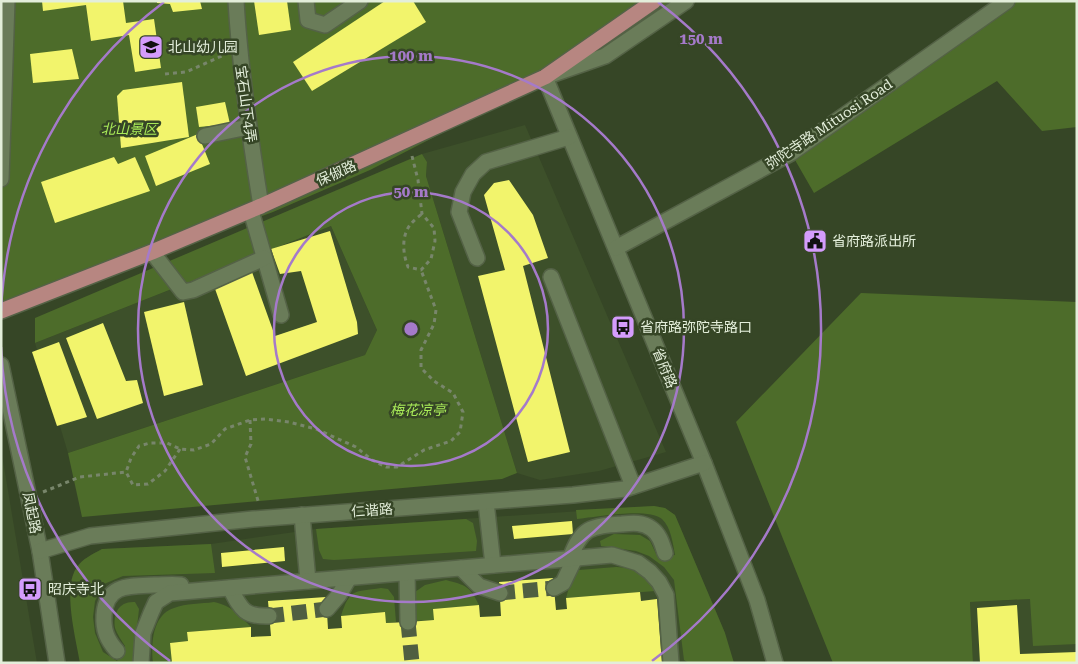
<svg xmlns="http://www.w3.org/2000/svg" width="1078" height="664" viewBox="0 0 1078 664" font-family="'Roboto Serif','Noto Sans SC',serif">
	<rect width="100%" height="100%" fill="#364626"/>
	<g fill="#3d502a">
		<path d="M525 125 666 452 599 471 540 480 517 473 426 176 427 162 422 154Z"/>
		<path d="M331 226 377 330 365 355 68 453 35 343Z"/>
		<path d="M1 449 37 663H1Z"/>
		<path d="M654 506 665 508 675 515 725 633 727 663H97L71 580 77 567 89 556 102 549 211 544 316 529Z"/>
		<path d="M1031 599 1077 644V663H973L970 602Z"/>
	</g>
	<g fill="#4d6c2a">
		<path d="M1 1H674L573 66 370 170 273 212 1 311Z"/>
		<path d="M1007 1H1077V127L1042 131 997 81 814 193 791 153Z"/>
		<path d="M422 154 427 162 426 176 517 473 502 479 82 517 68 453 365 355 377 330 331 226 35 343V318Z"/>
		<path d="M861 293 1077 302V644L1033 646 1030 599 970 602 973 663H833L736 422Z"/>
		<path d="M654 506 665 508 675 515 725 633 734 663H689L684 660 674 580 664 567 649 556 636 551 601 546 600 541 614 534 640 535 650 541 657 556 675 555C673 544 671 527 662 519 647 507 596 517 577 519L576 510Z"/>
		<path d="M466 519 473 523 477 541 476 551 334 560 323 559 319 550 316 529Z"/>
		<path d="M211 544 215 573 123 576 104 584 95 601 93 617 95 633 103 652 117 661 125 646C122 641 117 634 115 628 113 613 119 601 135 602L139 609 133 663H80C76 639 62 587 77 567 82 559 93 554 102 549Z"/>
		<path d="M616 567C636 568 645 574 655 591L566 598 572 577 579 570Z"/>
		<path d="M446 580C465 585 470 586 479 605L434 609V620L415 621V592L425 585Z"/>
		<path d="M381 588 388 589 394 597 396 622 386 623 384 612 341 616C350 588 354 592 381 588Z"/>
		<path d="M214 602C232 606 238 614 251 627L187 632 188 641 170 643 172 663H153C151 644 152 615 174 608 186 603 201 604 214 602Z"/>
	</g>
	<g fill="#f2f46c">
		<path d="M42 1H123L126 23 154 19 161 68 135 72 129 35 91 41 86 5 43 11Z"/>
		<path d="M157 1H200L202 9 173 12 170 4 157 3Z"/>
		<path d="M254 1H287L291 30 259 35Z"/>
		<path d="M385 1H413L426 22 312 91 293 62Z"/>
		<path d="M72 49 79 79 33 83 30 54Z"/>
		<path d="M182 82 189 137 121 148 117 96 123 90Z"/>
		<path d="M225 102 230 124 199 127 196 107Z"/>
		<path d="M198 134 210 164 156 186 145 156Z"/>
		<path d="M114 157 118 164 135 157 150 191 55 223 41 182Z"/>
		<path d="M509 180 533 215 548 258 523 266 570 452 528 462 478 276 505 270 484 195 494 183Z"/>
		<path d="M330 231 357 322 358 334 246 376 214 286 252 272 275 336 317 322 301 271 280 274 271 249Z"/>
		<path d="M184 302 203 385 164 396 144 312Z"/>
		<path d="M103 323 126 381 137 380 143 403 97 419 66 338Z"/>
		<path d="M59 342 87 417 57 426 32 352Z"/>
		<path d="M572 521 573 534 514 539 512 526Z"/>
		<path d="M284 547 285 561 222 567 221 553Z"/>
		<path d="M553 578 556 610 567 609 566 598 640 592 641 601 657 599 662 663H172L170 643 188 641 187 632 251 627V637L271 636 268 601 326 597 328 629 342 628 341 616 385 612 386 623 408 622 434 620 433 609 479 605 480 617 501 616 499 582Z"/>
		<path d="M1017 605 1020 654 1077 652V663H980L977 608Z"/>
	</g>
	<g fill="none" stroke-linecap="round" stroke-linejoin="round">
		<g stroke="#505f41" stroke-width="15" stroke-dasharray="15 8" stroke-linecap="butt">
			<path d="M500 593 554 588"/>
			<path d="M269 616 327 609"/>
			<path d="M408 622 412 663"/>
		</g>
		<g stroke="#546246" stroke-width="18">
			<g id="minor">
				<path d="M236 1C240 70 250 138 261 206"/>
				<path d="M306 1 308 20 325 25 360 1"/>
				<path d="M686 1 605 56 545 77 704 463 757 600 775 663"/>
				<path d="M205 136 248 127"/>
				<path d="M1 179 7 1"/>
				<path d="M251 211 281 315"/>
				<path d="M616 248 791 153 1007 1"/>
				<path d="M152 252 183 292 193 290 264 258"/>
				<path d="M477 258 459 212 463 192 473 174 486 162 569 137"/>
				<path d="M551 277 633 486"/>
				<path d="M1 365 40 551 57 663"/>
				<path d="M486 502 493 565"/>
				<path d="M302 515 308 581"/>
				<path d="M40 551 90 536 253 519 573 495 625 489 704 463"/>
				<path d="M570 559C581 527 591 526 622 524 633 523 643 522 652 529 660 535 662 544 665 553"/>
				<path d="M461 568 479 586 500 593"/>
				<path d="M407 573 408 622"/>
				<path d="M230 588C241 609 244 617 269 616"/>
				<path d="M554 588 563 583 575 558"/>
				<path d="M327 609 339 595 349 578"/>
				<path d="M117 651C107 640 103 630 104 615 106 584 129 586 154 585 163 585 173 584 181 585"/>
				<path d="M141 663 143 633 151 613 156 602 170 593 612 555 638 563 650 572 659 582 666 595 671 663"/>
			</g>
		</g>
		<g stroke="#546246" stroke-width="18">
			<path id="major" d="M1 311 152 252 261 206 545 77 654 1"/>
		</g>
		<g stroke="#78866b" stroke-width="3" stroke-dasharray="4 4" stroke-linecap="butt">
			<path d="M165 74 186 72 224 55"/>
			<path d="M412 156 418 180 422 214 434 228 435 241 431 259 421 270 408 267C403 254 401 237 410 225 413 221 418 217 422 214"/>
			<path d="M250 420 251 444 245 457 259 504"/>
			<path d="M180 449 165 471 148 484 133 485 126 472 131 458 139 446 150 443H167L180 449 194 450 211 444 225 429 250 420 265 419 289 422 316 429 356 447 372 460 386 467H397L424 450 451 441 460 432 463 412 453 393 434 381 421 368V350L434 324 436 310 421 270"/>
			<path d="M43 492 80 477 126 472"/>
		</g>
		<use href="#minor" stroke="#6a7c59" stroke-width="15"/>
		<use href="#major" stroke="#b78681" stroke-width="15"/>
	</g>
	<g fill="none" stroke="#a57aca" stroke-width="2.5">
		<circle cx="411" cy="329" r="137"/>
		<circle cx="411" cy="329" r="273"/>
		<path d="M170 661A410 410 0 0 1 1 347M1 311A410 410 0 0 1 164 2M658 2A410 410 0 0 1 652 661"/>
	</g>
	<defs>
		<g id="school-square" transform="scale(1.25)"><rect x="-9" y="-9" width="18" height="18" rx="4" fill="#d49cfc" stroke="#364626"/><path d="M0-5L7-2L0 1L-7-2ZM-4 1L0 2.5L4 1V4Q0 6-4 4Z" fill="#111"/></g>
		<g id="civic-square" transform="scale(1.25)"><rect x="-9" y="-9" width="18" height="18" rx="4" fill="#d49cfc" stroke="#364626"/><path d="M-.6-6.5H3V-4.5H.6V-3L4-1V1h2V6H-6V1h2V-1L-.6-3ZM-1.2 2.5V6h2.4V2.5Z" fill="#111"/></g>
		<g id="bus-square" transform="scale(1.25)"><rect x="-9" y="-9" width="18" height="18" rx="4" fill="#d49cfc" stroke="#364626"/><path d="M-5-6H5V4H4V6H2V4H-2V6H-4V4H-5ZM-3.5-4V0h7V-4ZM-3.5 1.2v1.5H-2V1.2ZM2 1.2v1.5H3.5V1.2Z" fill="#111"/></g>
	</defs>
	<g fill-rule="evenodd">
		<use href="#school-square" x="151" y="47"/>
		<use href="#civic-square" x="815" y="241"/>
		<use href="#bus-square" x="623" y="327"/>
		<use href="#bus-square" x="30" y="589"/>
	</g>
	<g text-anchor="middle" stroke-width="5" stroke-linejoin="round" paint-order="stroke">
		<g font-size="14" fill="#e3eeda" stroke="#364626" text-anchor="start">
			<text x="168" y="52">北山幼儿园</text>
			<text x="832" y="246">省府路派出所</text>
			<text x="640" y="332">省府路弥陀寺路口</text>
			<text x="48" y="594">昭庆寺北</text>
		</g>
		<g font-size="14" fill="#e3eeda" stroke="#364626">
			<text transform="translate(246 104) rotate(82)" y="5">宝石山下4弄</text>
			<text transform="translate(829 124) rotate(-34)" y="5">弥陀寺路 Mituosi Road</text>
			<text transform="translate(336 173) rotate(-24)" y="5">保俶路</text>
			<text transform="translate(665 368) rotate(68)" y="5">省府路</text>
			<text transform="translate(372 510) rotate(-4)" y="5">仁谐路</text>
			<text transform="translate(32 513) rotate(79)" y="5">凤起路</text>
		</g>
		<g font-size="14" font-style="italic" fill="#a8ea58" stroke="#364626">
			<text x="129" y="134">北山景区</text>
			<text x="418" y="415">梅花凉亭</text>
		</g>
	</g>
	<circle cx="411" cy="329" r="8" fill="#a57aca" stroke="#364626" stroke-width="2.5"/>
	<g font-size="15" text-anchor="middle" font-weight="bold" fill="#a57aca" stroke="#364626" stroke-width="5" stroke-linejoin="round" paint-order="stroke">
		<text x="701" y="44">150 m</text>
		<text x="411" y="61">100 m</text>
		<text x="411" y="197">50 m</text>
	</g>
	<rect width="1078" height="664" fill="none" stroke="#e3eeda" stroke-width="5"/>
</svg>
